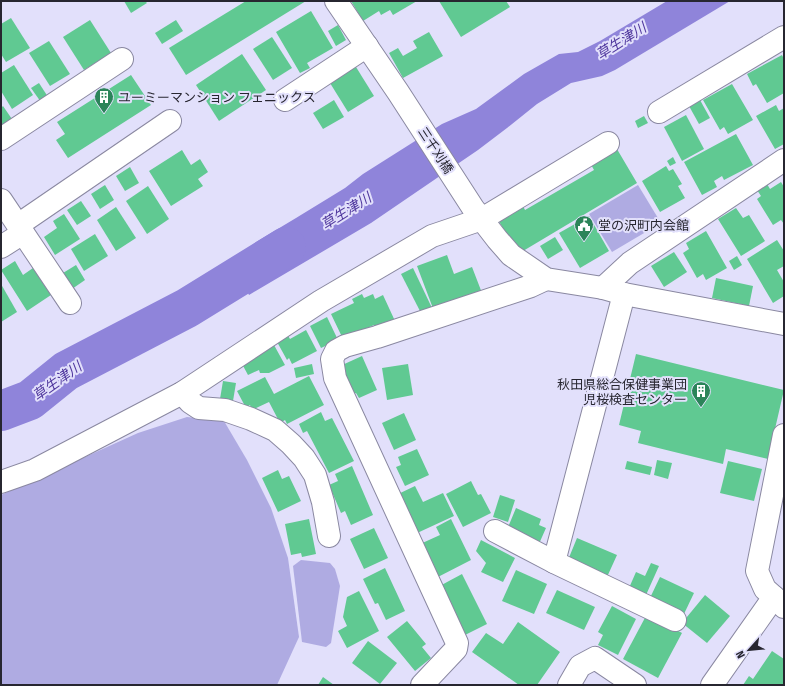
<svg xmlns="http://www.w3.org/2000/svg" width="785" height="686" viewBox="0 0 785 686" font-family="'Fira Sans Condensed','Noto Sans JP',sans-serif">
	<rect width="100%" height="100%" fill="#e2e0fb"/>
	<g fill="#afabe2">
		<path d="M638 185 661 223 612 252 589 214Z"/>
		<path d="M187 417 224 421 247 460 271 508 288 558 299 637 277 685H1V495L138 433Z"/>
		<path d="M301 560 330 563 335 569 340 586 331 643 326 647 302 642 293 566Z"/>
	</g>
	<path fill="#8f84da" d="M667 1H730L615 70 602 76 571 83 537 104 507 128 478 150 371 223 249 295 232 262 256 242 296 218 345 188 363 174 442 124 476 109 524 74 559 54 578 52 600 41Z"/>
	<g fill="none" stroke-linecap="round" stroke-linejoin="round">
		<path stroke="#8f84da" stroke-width="40" d="M1 411 30 400 66 371 187 308 286 247"/>
	</g>
	<g fill="#60c992">
		<path d="M124 1H145L147 3 131 13Z"/>
		<path d="M246 1H306L186 75 169 48Z"/>
		<path d="M351 1H417L393 15 390 10 381 15 379 11 363 21Z"/>
		<path d="M439 1H506L510 7 461 37Z"/>
		<path d="M311 11 333 48 307 63 310 68 300 73 276 32Z"/>
		<path d="M11 18 30 48 6 62 1 54V24Z"/>
		<path d="M90 20 111 53 84 70 63 37Z"/>
		<path d="M176 20 183 31 162 44 155 33Z"/>
		<path d="M338 25 346 40 336 46 328 31Z"/>
		<path d="M429 32 443 56 403 78 389 53 398 48 403 56 417 48 413 41Z"/>
		<path d="M272 37 292 68 273 80 253 49Z"/>
		<path d="M49 41 70 74 50 86 29 53Z"/>
		<path d="M242 54 266 90 219 121 196 85Z"/>
		<path d="M782 55 784 59V93L767 103 756 84 753 86 747 74Z"/>
		<path d="M14 65 33 95 12 109 1 91V73Z"/>
		<path d="M356 67 374 96 348 112 330 83Z"/>
		<path d="M131 75 151 105 68 158 56 140 65 134 57 122Z"/>
		<path d="M39 83 50 100 43 105 31 88Z"/>
		<path d="M732 84 753 120 728 134 724 127 720 130 703 100Z"/>
		<path d="M334 100 344 117 323 129 313 113Z"/>
		<path d="M700 100 710 118 699 124 689 106Z"/>
		<path d="M776 105 779 111 784 108V144L775 149 756 116Z"/>
		<path d="M3 106 14 122 3 129 1 126V108Z"/>
		<path d="M686 115 704 149 682 161 664 127Z"/>
		<path d="M644 116 648 123 638 128 635 121Z"/>
		<path d="M736 134 753 165 724 180 722 176 714 181 717 187 702 195 684 162Z"/>
		<path d="M614 144 637 183 518 254 497 218 522 204 525 210 594 170 588 159Z"/>
		<path d="M182 150 191 165 200 159 208 172 198 179 203 186 171 206 149 171Z"/>
		<path d="M673 157 676 163 670 166 667 161Z"/>
		<path d="M666 166 669 171 673 169 682 184 678 186 685 198 660 212 642 181Z"/>
		<path d="M130 167 139 183 125 191 116 176Z"/>
		<path d="M781 182 784 187V224L781 220 773 225 757 199 761 196 757 190 767 184 770 189Z"/>
		<path d="M105 185 114 200 100 209 91 194Z"/>
		<path d="M148 186 169 219 147 234 126 201Z"/>
		<path d="M81 201 91 216 77 225 67 210Z"/>
		<path d="M116 207 136 238 116 251 97 220Z"/>
		<path d="M736 208 743 218 749 215 765 241 741 256 718 219Z"/>
		<path d="M64 214 80 239 55 255 44 237 57 228 53 221Z"/>
		<path d="M589 216 609 251 580 268 559 233Z"/>
		<path d="M706 231 727 268 706 280 703 274 697 278 683 253 689 249 686 243Z"/>
		<path d="M95 234 108 256 84 271 71 249Z"/>
		<path d="M555 237 563 250 548 259 540 246Z"/>
		<path d="M777 240 784 251V266L777 270 784 282V296L773 303 747 259Z"/>
		<path d="M674 252 687 272 664 287 651 266Z"/>
		<path d="M447 255 454 274 472 267 482 293 434 311 417 266Z"/>
		<path d="M737 256 742 265 734 270 729 261Z"/>
		<path d="M15 261 23 275 33 268 51 295 27 311 1 270Z"/>
		<path d="M76 265 85 280 72 289 63 273Z"/>
		<path d="M413 268 432 308 421 313 401 274Z"/>
		<path d="M716 278 753 286 749 306 712 298Z"/>
		<path d="M1 284 17 312 1 322Z"/>
		<path d="M362 294 364 298 373 294 375 299 383 295 395 321 376 330 374 325 343 339 331 314 354 303 352 299Z"/>
		<path d="M327 317 338 340 321 348 310 326Z"/>
		<path d="M306 330 317 351 292 364 289 358 287 360 276 340 287 334 290 339Z"/>
		<path d="M274 345 285 365 269 373H260L259 370 248 375 241 362Z"/>
		<path d="M636 354 784 390 768 459 726 449 723 464 638 443 641 431 619 425Z"/>
		<path d="M362 356 377 390 359 398 356 393 353 394 340 366Z"/>
		<path d="M312 364 314 374 296 378 294 368Z"/>
		<path d="M408 364 413 395 387 400 382 368Z"/>
		<path d="M309 376 324 405 287 424 285 420 280 423 269 402 252 410 250 405 246 408 237 391 265 377 274 394Z"/>
		<path d="M223 381 236 383 233 401 220 399Z"/>
		<path d="M321 412 325 421 332 418 354 461 329 473 307 431 303 433 299 424Z"/>
		<path d="M404 413 416 440 394 450 382 423Z"/>
		<path d="M417 449 429 475 405 486 396 467 401 465 398 457Z"/>
		<path d="M657 460 672 463 668 479 654 475Z"/>
		<path d="M627 461 652 467 650 475 625 469Z"/>
		<path d="M728 461 762 469 754 501 720 493Z"/>
		<path d="M352 466 373 515 351 525 345 511 341 513 329 485 338 481 335 474Z"/>
		<path d="M278 470 282 479 289 476 301 501 278 512 262 478Z"/>
		<path d="M471 481 478 495 481 494 491 513 463 527 446 494Z"/>
		<path d="M415 486 423 502 443 493 454 516 415 534 394 496Z"/>
		<path d="M500 495 515 500 508 522 493 517Z"/>
		<path d="M516 508 541 519 539 525 546 528 538 546 506 532Z"/>
		<path d="M309 519 316 554 302 557 301 553 291 555 285 524Z"/>
		<path d="M451 519 471 560 434 579 418 545 440 535 436 527Z"/>
		<path d="M374 528 388 558 364 569 350 539Z"/>
		<path d="M577 538 617 555 607 577 568 560Z"/>
		<path d="M481 540 515 558 503 582 481 572 486 563 476 551Z"/>
		<path d="M651 563 659 566 646 595 629 588 636 572 645 576Z"/>
		<path d="M385 568 405 611 386 620 378 603 375 604 363 579Z"/>
		<path d="M516 570 547 584 534 614 502 601Z"/>
		<path d="M462 574 487 624 461 637 436 588Z"/>
		<path d="M660 577 694 593 683 616 649 600Z"/>
		<path d="M557 590 595 607 584 630 546 613Z"/>
		<path d="M359 591 379 631 347 648 338 631 347 626 343 617 347 597Z"/>
		<path d="M705 595 730 616 707 643 682 623Z"/>
		<path d="M612 606 636 619 618 655 598 645 603 635 598 632Z"/>
		<path d="M647 614 682 633 658 678 623 659Z"/>
		<path d="M407 621 426 644 422 647 431 658 415 671 387 637Z"/>
		<path d="M518 622 560 652 537 685H519L472 652 486 633 503 644Z"/>
		<path d="M368 641 397 663 380 684 352 663Z"/>
		<path d="M772 651 784 659V685H743L749 676 753 679Z"/>
		<path d="M323 677 334 685H318Z"/>
	</g>
	<g fill="none" stroke-linecap="round" stroke-linejoin="round">
		<g stroke="#8a88a1" stroke-width="24">
			<g id="minor">
				<path d="M336 1 398 92 473 208 497 239 511 255 546 279 603 288 624 294 784 324"/>
				<path d="M285 100 367 46"/>
				<path d="M659 112 784 37"/>
				<path d="M1 139 122 59"/>
				<path d="M1 200 70 303"/>
				<path d="M18 225 170 121"/>
				<path d="M1 247 23 233"/>
				<path d="M603 288 630 263 784 160"/>
				<path d="M182 393 190 402 199 408 225 410 251 419 275 430 291 444 304 458 315 475 323 502 329 536"/>
				<path d="M784 435 757 571 765 589 774 597 784 607"/>
				<path d="M1 482 35 470 182 393 321 301 432 236 482 219 608 143"/>
				<path d="M495 531 554 562 675 620"/>
				<path d="M554 562 624 294"/>
				<path d="M422 685 456 649 457 643 335 378 332 359 336 351 345 346 377 337 531 286 546 279"/>
				<path d="M569 685 580 666 595 658 635 685"/>
				<path d="M712 685 774 597"/>
			</g>
		</g>
		<use href="#minor" stroke="#fff" stroke-width="22"/>
	</g>
	<defs>
		<g id="building-pin" transform="scale(1)"><path d="M0 17L-7.5 6A9.5 9.5 0 1 1 7.5 6Z" fill="#2b8459" stroke="#e2e0fb"/><path d="M-4-6H4V6H1V3H-1V6H-4ZM-2.5-4.3h1.7v1.8h-1.7ZM.8-4.3h1.7v1.8H.8ZM-2.5-1h1.7V.8h-1.7ZM.8-1h1.7V.8H.8Z" fill="#fff"/></g>
		<g id="civic-pin" transform="scale(1)"><path d="M0 17L-7.5 6A9.5 9.5 0 1 1 7.5 6Z" fill="#2b8459" stroke="#e2e0fb"/><path d="M-.6-6.5H3V-4.5H.6V-3L4-1V1h2V6H-6V1h2V-1L-.6-3ZM-1.2 2.5V6h2.4V2.5Z" fill="#fff"/></g>
	</defs>
	<g fill-rule="evenodd">
		<use href="#building-pin" x="104" y="97"/>
		<use href="#civic-pin" x="584" y="225"/>
		<use href="#building-pin" x="701" y="391"/>
	</g>
	<g text-anchor="middle" stroke-width="4" stroke-linejoin="round" paint-order="stroke">
		<g font-size="13" fill="#272630" stroke="#e2e0fb" text-anchor="start">
			<text x="118" y="102">ユーミーマンション フェニックス</text>
			<text x="598" y="230">堂の沢町内会館</text>
			<text x="687" y="389" text-anchor="end">秋田県総合保健事業団<tspan x="687" dy="15">児桜検査センター</tspan></text>
		</g>
		<g font-size="13" fill="#272630" stroke="#e2e0fb">
			<text transform="translate(436 150) rotate(57)" y="5">三千刈橋</text>
		</g>
		<g font-size="14" font-style="italic" fill="#50389e" stroke="#e2e0fb">
			<text transform="translate(621 41) rotate(-32)" y="5">草生津川</text>
			<text transform="translate(346 211) rotate(-32)" y="5">草生津川</text>
			<text transform="translate(57 381) rotate(-35)" y="5">草生津川</text>
		</g>
	</g>
	<rect width="785" height="686" fill="none" stroke="#272630" stroke-width="4"/>
	<g transform="translate(749 650) rotate(243)" stroke="#e2e0fb" stroke-width="3" paint-order="stroke">
	<path d="M0-3L7 15L0 10L-7 15Z" fill="#272630"/>
	<text y="-6" font-size="11" font-weight="bold" text-anchor="middle" fill="#272630">N</text>
	</g>
</svg>
